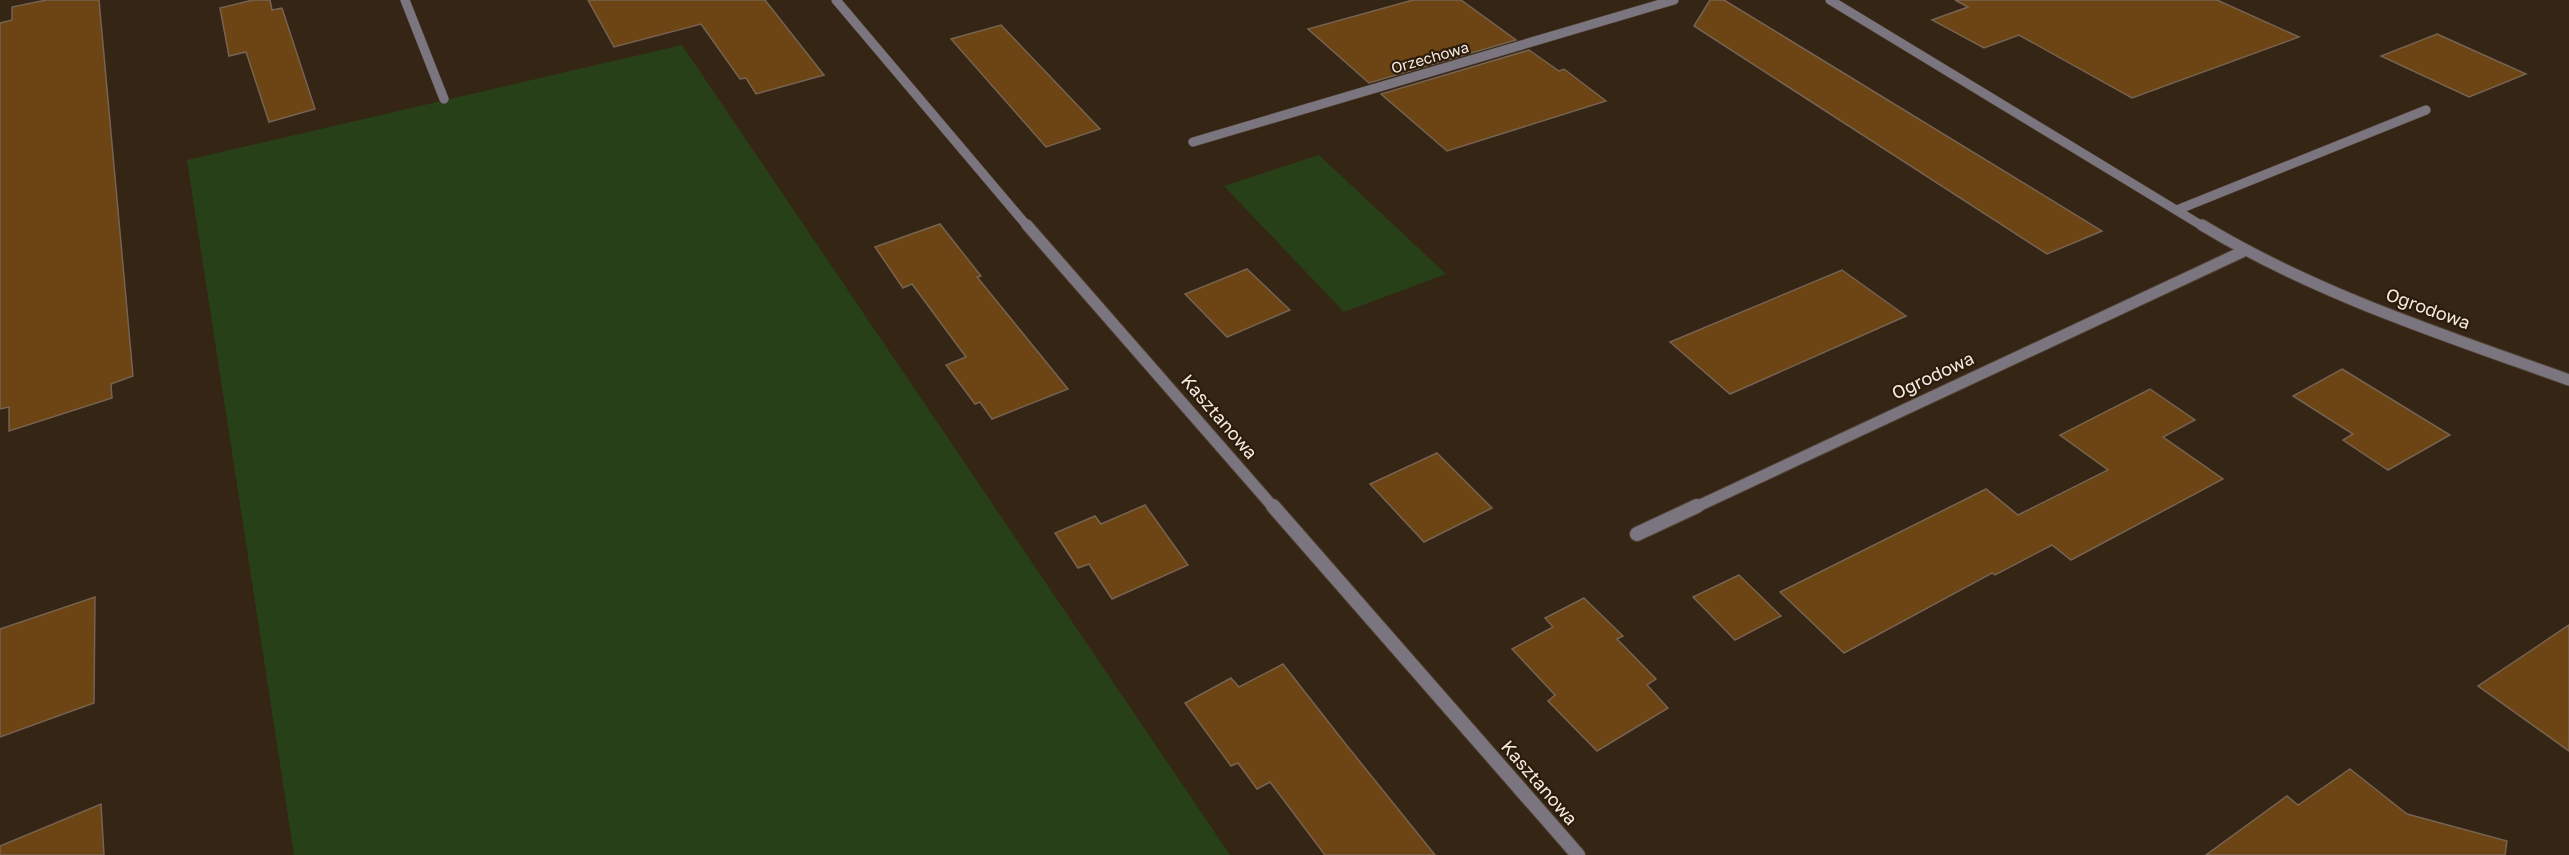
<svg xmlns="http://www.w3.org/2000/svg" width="2569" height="855" viewBox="0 0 2569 855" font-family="'Golos Text',sans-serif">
	<rect width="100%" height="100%" fill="#352515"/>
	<g fill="#284017">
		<path d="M682 45 1230 855H294L187 160Z"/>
		<path d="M1319 155 1446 274 1344 312 1224 186Z"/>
	</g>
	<g fill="#6d4414" stroke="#766351" stroke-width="1.5">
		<path d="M46 0H99L133 376 111 384 112 398 9 431V407L0 409V23L12 20V7Z"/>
		<path d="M253 0H270L272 10 282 8 315 109 269 122 246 52 229 56 220 8Z"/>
		<path d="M588 0H765L824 75 756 94 746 78 740 79 701 24 614 47Z"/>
		<path d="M1413 0H1461L1516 40 1369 83 1308 29Z"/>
		<path d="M1710 0H1724L2102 231 2047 254 1694 26Z"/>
		<path d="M1955 0H2217L2299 37 2132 98 2019 35 1984 48 1932 20 1968 7Z"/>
		<path d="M1001 25 1100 129 1046 147 951 39Z"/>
		<path d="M2437 34 2526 74 2469 97 2381 56Z"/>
		<path d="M1529 50 1559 71 1564 69 1606 101 1447 151 1381 94Z"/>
		<path d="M940 224 981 276 977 277 1068 389 992 419 980 402 975 404 946 365 966 357 912 284 903 288 875 247Z"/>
		<path d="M1247 269 1290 310 1227 337 1185 294Z"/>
		<path d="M1842 270 1906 316 1730 394 1670 342Z"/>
		<path d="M2342 369 2450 435 2388 470 2343 440 2353 434 2293 396Z"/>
		<path d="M2150 389 2195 420 2163 437 2223 479 2071 560 2052 545 1995 575 1992 573 1844 653 1780 592 1986 489 2018 515 2108 470 2060 435Z"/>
		<path d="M1437 453 1492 508 1424 542 1370 484Z"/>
		<path d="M1145 505 1188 565 1112 599 1089 564 1078 568 1055 533 1095 516 1101 524Z"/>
		<path d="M1739 575 1781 616 1735 640 1693 597Z"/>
		<path d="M95 597 94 703 0 737V629Z"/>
		<path d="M1584 598 1623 636 1617 639 1656 679 1647 685 1668 708 1597 751 1548 701 1555 695 1512 649 1553 627 1545 618Z"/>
		<path d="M2569 625V751L2478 686Z"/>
		<path d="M1283 664 1344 742 1435 855H1325L1270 782 1257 789 1238 763 1231 766 1185 703 1231 678 1239 687Z"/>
		<path d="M2350 769 2407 814 2507 841 2505 855H2206L2287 796 2298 805Z"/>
		<path d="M101 804 104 855H0V846Z"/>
	</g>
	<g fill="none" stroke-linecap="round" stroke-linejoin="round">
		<g stroke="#504131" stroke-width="10">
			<path id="lane" d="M2177 210 2426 110"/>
		</g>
		<g stroke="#504131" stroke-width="10">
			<g id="street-far2">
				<path d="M405 0 444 99"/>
				<path d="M836 0 1028 227"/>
				<path d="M1830 0 2204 227"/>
				<path d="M1193 142 1674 0"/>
			</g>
		</g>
		<g stroke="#504131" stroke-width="13">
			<g id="street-far1">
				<path d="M1027 225 1274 508"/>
				<path d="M2202 225C2316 294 2444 335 2569 380"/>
				<path d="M1694 508 2244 251"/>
			</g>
		</g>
		<g stroke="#504131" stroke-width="16">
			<g id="street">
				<path d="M1273 506 1578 855"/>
				<path d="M1637 534 1697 506"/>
			</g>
		</g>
		<use href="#lane" stroke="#7b757f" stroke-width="9"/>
		<use href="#street-far2" stroke="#7b757f" stroke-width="9"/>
		<use href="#street-far1" stroke="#7b757f" stroke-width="11"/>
		<use href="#street" stroke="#7b757f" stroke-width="14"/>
	</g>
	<g text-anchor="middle" stroke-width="4.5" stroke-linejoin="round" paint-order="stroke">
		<g font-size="15" fill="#f5eae0" stroke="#2b1c0c">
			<text transform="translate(1430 58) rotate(-16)" y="5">Orzechowa</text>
		</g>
		<g font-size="18" fill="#f5eae0" stroke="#2b1c0c">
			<text transform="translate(2428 309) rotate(20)" y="6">Ogrodowa</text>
			<text transform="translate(1933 376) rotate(-25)" y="6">Ogrodowa</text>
			<text transform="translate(1219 417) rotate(49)" y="6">Kasztanowa</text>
			<text transform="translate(1539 783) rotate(49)" y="6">Kasztanowa</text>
		</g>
	</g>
</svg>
